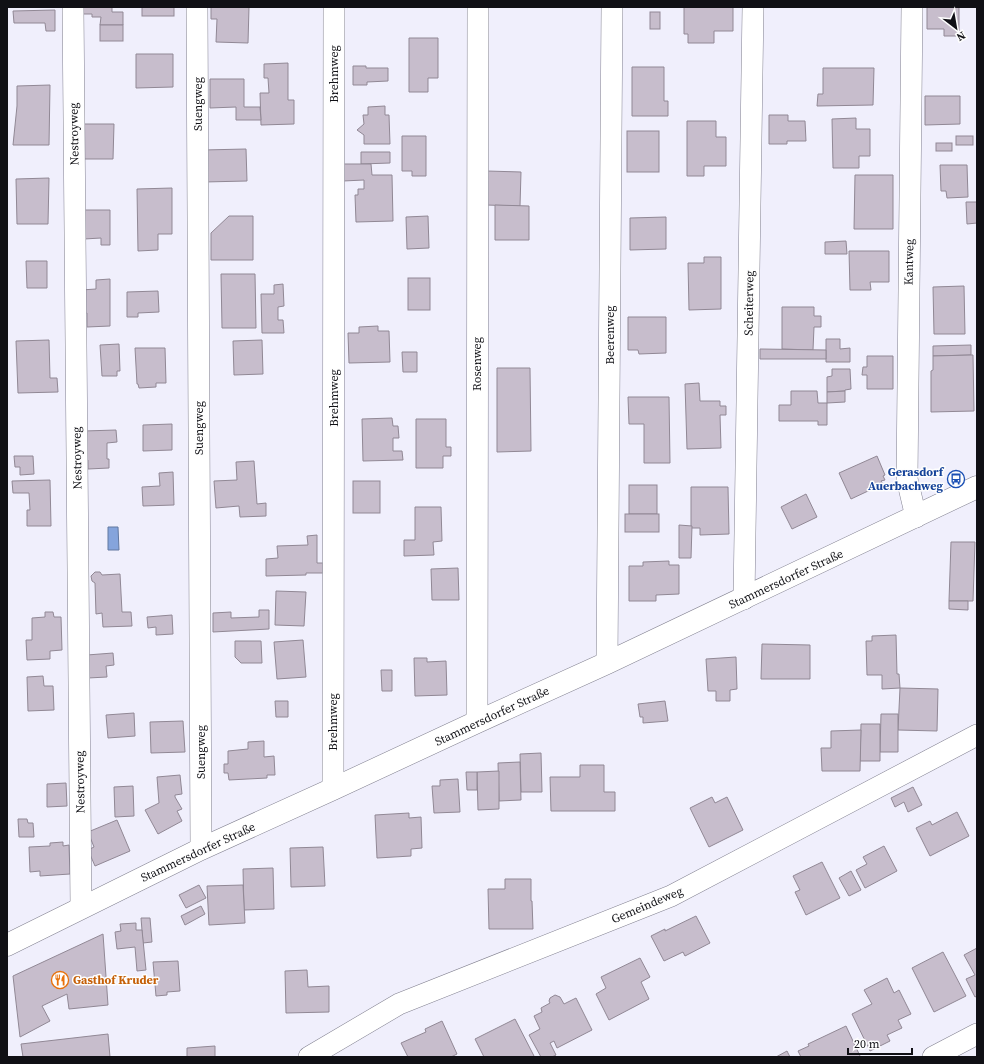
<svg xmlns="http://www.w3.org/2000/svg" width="984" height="1064" viewBox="0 0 984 1064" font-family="'Source Serif 4',serif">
	<rect width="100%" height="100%" fill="#f0effc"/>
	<path fill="#85a4dc" stroke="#6278a0" d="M108 527H118L119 550H108Z"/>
	<g fill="#c7bdcc" stroke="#918895">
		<path d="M83 7H112V12H123V25H100L101 17H92V14H83Z"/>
		<rect x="142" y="7" width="32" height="9"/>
		<path d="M211 7H249L248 43 216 42 217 19H211Z"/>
		<path d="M684 7H733V31H714V43H688V34H684Z"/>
		<path d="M927 7H959V36H944V29H927Z"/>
		<path d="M55 10V31H46L45 23H14L13 11Z"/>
		<rect x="650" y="12" width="10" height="17"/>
		<rect x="100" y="25" width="23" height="16"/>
		<path d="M409 38H438V78H428V92H409Z"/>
		<path d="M136 54H173V87L136 88Z"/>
		<path d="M288 63V100H294V124L261 125 260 93H269L268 78H264V64Z"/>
		<path d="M353 66H366V68H388V81L367 82V85H353Z"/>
		<path d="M632 67H664V101H668V116H632Z"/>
		<path d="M823 68H874L873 105 817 106 818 94H823Z"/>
		<path d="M210 79H244V107H260L261 120H236V107L210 108Z"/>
		<path d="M50 85 49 145H13L17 106V86Z"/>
		<path d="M925 96H960V124L925 125Z"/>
		<path d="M385 106V115H389L390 144H364V135L357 130 364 124 363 115H368V107Z"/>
		<path d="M769 115H788V121H805L806 141H787V144H769Z"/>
		<path d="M856 118V129H870V156H859V168H833L832 119Z"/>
		<path d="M687 121H716V137H726V166H704V176H687Z"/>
		<path d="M82 124H114L113 159H82Z"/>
		<rect x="627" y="131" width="32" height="41"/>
		<path d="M402 136H426V176H412V171H402Z"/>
		<rect x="956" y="136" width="17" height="9"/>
		<rect x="936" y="143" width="16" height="8"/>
		<path d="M246 149 247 181 204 182 203 150Z"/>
		<path d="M361 152H390V163L361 164Z"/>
		<path d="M343 164H371L372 175H392L393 221 356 222 355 195H358V189H364V180L343 181Z"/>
		<path d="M940 165H967L968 197 947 198 946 191H941Z"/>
		<path d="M487 171 521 172 520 206 486 205Z"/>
		<path d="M855 175H893V229H854Z"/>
		<path d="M49 178 48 224H17L16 179Z"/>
		<path d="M172 188V234H158V250L138 251 137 189Z"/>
		<path d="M966 202H977V223L967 224Z"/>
		<path d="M495 205 529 206V240H495Z"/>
		<path d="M84 210H110V245H101V238L84 239Z"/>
		<path d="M229 216H253V260H211V233Z"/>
		<path d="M428 216 429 248 407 249 406 217Z"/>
		<path d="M666 217V249L630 250V218Z"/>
		<path d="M846 241 847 254H825V242Z"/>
		<path d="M849 251H889V282H870L871 290H850Z"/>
		<path d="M704 257H721V309L689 310 688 263H704Z"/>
		<path d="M26 261H47V288H27Z"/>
		<path d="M221 274H255L256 328H222Z"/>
		<rect x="408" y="278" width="22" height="32"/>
		<path d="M110 279V326L87 327V313L82 314 81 290 96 289V280Z"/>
		<path d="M283 284 284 306 278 307V320H283L284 333H262L261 294H274V285Z"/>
		<path d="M964 286 965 334H934L933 287Z"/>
		<path d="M158 291 159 312 138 313V317H127V292Z"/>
		<path d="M782 307H814V316H821V327H814L813 350 782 349Z"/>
		<path d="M628 317H666V353L639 354 638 350H628Z"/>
		<path d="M378 326V331H389L390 362 349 363 348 333H359V327Z"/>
		<path d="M826 339H840V349L850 348V362H826Z"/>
		<path d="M49 340 50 378H57L58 392 18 393 16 341Z"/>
		<path d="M262 340 263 374 234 375 233 341Z"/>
		<path d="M119 344 120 371H117V376H102L100 345Z"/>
		<path d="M971 345V355L933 356V346Z"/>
		<path d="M135 348H165L166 383H156V387L139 388 138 384H137Z"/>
		<path d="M760 349 826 350V359H760Z"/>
		<path d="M402 352H417V372H403Z"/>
		<path d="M971 355H973L974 411 931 412V371L933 370V356Z"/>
		<path d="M867 356H893V389H867V375H862L863 367H867Z"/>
		<path d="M497 368H530L531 451 497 452Z"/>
		<path d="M832 369H850L851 389 845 390V391L827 392V377L832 376Z"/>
		<path d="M699 383 700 401H720V406H726V415H720L721 448 687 449 685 384Z"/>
		<path d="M791 391H817L818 403H827V425H818V421H779V405H791Z"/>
		<path d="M845 391V402L827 403V392Z"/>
		<path d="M628 397H669L670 463H644V424H629Z"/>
		<path d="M392 418 393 426H398L399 438H393V451H402L403 460 363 461 362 419Z"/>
		<path d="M416 419H446V447H451V456H443V468H416Z"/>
		<path d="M172 424V450L143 451V425Z"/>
		<path d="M116 430 117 442 107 443V459H109V468L88 469V460H85L84 431Z"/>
		<path d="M14 456H33L34 474 20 475V467H15Z"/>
		<path d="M877 456 885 475 883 476 885 480 881 481 883 484 851 499 839 473Z"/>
		<path d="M254 461 257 504 266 503V516L240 517 239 506 216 508 214 481 237 480 236 462Z"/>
		<path d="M173 472 174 505 143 506 142 487 160 486 159 473Z"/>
		<path d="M50 480 51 526H27V510H30L29 493H13L12 481Z"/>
		<rect x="353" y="481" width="27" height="32"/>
		<rect x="629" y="485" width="28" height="29"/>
		<path d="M691 487H728L729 534 700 535V528H691Z"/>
		<path d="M806 494 817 517 792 529 781 507Z"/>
		<path d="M415 507H441L442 541 433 542 434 555 404 556V540H415Z"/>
		<rect x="625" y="514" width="34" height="18"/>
		<path d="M679 525 692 526 691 558H679Z"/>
		<path d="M317 535V563H323V573H306V575L266 576V559L278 558 277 546 308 545 307 536Z"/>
		<path d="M951 542H975L973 601H949Z"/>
		<path d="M669 561V565H679V594L656 595V601H629V566H643V562Z"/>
		<path d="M458 568 459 600H432L431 569Z"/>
		<path d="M95 572H100L102 575 120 574 122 612H131L132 626 103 627 102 613 96 614 95 583 92 581 91 576Z"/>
		<path d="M276 591 306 592 304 626 275 625Z"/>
		<path d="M949 601H968V610L949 609Z"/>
		<path d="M259 610H269V629L213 632V613L231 612V618L259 617Z"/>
		<path d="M45 612H53L54 617H61L62 650 50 651V659L27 660 26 640H32V618L45 617Z"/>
		<path d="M172 615 173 634 156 635V627L148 628 147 617Z"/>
		<path d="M896 635 897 674H899L900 688 882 689V675H867L866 641H872V636Z"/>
		<path d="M303 640 306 677 277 679 274 642Z"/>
		<path d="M235 641H261L262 663H241L235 657Z"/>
		<path d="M762 644 810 645V679H761Z"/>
		<path d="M113 653 114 665 106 666 107 677 88 678 87 655Z"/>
		<path d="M736 657 737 689 730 690V701H716V691H708L706 659Z"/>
		<path d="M414 658H427V662L446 661 447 695 415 696Z"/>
		<path d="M381 670H392V691H382Z"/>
		<path d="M43 676 44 686H53L54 710 28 711 27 677Z"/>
		<path d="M900 688 938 689 937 731 898 730Z"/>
		<path d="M275 701H288V717H276Z"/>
		<path d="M665 701 668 721 643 723V717H640L638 704Z"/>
		<path d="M134 713 135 736 108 738 106 715Z"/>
		<path d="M881 714H898V752H880Z"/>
		<path d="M183 721 185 752 151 753 150 722Z"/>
		<path d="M861 724H880V761H860Z"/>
		<path d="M861 730 860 771H822L821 748H831V731Z"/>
		<path d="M264 741V757L274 756 275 775H267V778L229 780 228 773H224V764H228V751L248 749V742Z"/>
		<path d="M541 753 542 792H521L520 754Z"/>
		<path d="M520 762 521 800 499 801 498 763Z"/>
		<path d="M580 765H604V792H615V811H551L550 777H580Z"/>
		<path d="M499 771V809L478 810 477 772Z"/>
		<path d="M466 772H477V790H467Z"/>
		<path d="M180 775 182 794 175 795V797L182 809 177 811 182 821 158 834 145 810 159 803 157 777Z"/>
		<path d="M458 779 460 812 434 813 432 786H440V780Z"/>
		<path d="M66 783 67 806 47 807V784Z"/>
		<path d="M133 786 134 816 115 817 114 787Z"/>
		<path d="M913 787 922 805 908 812 904 802 895 807 891 798Z"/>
		<path d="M712 797 715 803 727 797 743 830 709 847 690 808Z"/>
		<path d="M957 812 969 836 930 856 916 828 930 821 932 825Z"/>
		<path d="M409 813V818L421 817 422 848 411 849V856L377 858 375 815Z"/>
		<path d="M18 819H27L28 823H33L34 837H19Z"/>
		<path d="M117 820 130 851 95 866 88 850 94 847 88 832Z"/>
		<path d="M63 842V846L69 845 70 874 40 876V871L30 872 29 847 50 846V843Z"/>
		<path d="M884 846 897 871 865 888 856 870 867 864 863 857Z"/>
		<path d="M323 847 325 886 291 887 290 848Z"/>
		<path d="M822 862 840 898 806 915 795 892 800 890 793 876Z"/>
		<path d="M273 868 274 909 244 910 243 869Z"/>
		<path d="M851 871 861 890 849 896 839 878Z"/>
		<path d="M505 879H531V901H532L533 929H489L488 889H505Z"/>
		<path d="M199 885 206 898 186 908 179 895Z"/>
		<path d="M243 885 245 923 209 925 207 886Z"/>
		<path d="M201 906 205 914 185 925 181 916Z"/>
		<path d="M696 916 710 943 685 956 683 952 664 961 651 936 665 929V931Z"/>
		<path d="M141 918H150L152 942 143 943Z"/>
		<path d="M136 923V930H142L146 970 137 971 135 947 117 949 115 932 121 931 120 924Z"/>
		<path d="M103 934 108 1005 69 1009 67 994 42 1006 50 1021 20 1037 13 976Z"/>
		<path d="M977 948V996L975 997 966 979 975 975 964 955Z"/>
		<path d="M943 952 966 996 934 1012 912 968Z"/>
		<path d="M640 958 650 977 641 982 649 999 609 1020 596 994 606 988 601 977Z"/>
		<path d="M178 961 180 991 167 992V995L156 996 153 962Z"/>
		<path d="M307 970 308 987 329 986V1012L286 1013 285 971Z"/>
		<path d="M887 978 894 993 899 990 911 1014 898 1020 902 1028 887 1035 890 1041 870 1051 852 1014 872 1004 864 990Z"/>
		<path d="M555 995 560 997 564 1004 576 998 592 1030 557 1048 554 1041 550 1043 556 1055 552 1057H541L529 1035 540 1029 534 1016 542 1012 541 1008 550 1003 549 1001 550 998Z"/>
		<path d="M515 1019 534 1056 532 1057H484L475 1039Z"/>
		<path d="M442 1021 457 1054 451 1057H408L401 1043 426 1032 425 1029Z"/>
		<path d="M846 1026 860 1056 858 1057H801L798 1051 809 1046 808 1044Z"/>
		<path d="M108 1034 110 1057H23L21 1044Z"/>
		<path d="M215 1046V1057H187V1048Z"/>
		<path d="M787 1051 790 1057H776Z"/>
	</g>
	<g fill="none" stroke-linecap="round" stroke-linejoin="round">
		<g stroke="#828190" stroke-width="22">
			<g id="street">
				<path d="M73 7 81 908"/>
				<path d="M197 7 201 849"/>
				<path d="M912 7 907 479 916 517"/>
				<path d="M744 599 753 7"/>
				<path d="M607 663 612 7"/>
				<path d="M477 722 478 7"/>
				<path d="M333 789 334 7"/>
				<path d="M309 1057 399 1004 671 896 977 735"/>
				<path d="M933 1057 977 1034"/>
			</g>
		</g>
		<g stroke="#828190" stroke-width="23">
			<path id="secondary" d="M7 945 201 849 333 789 477 722 607 663 977 487"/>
		</g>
		<use href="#street" stroke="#fff" stroke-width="21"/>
		<use href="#secondary" stroke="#fff" stroke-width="22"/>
	</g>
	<defs>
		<g id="bus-ring" transform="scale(0.9)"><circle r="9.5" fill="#fefefe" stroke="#1a4fb4" stroke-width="1.5"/><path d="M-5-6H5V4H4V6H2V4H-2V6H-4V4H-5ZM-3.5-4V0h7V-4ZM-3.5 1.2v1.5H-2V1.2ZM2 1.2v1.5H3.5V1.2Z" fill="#1a4fb4"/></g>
		<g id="restaurant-ring" transform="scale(0.9)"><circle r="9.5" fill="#fefefe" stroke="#e8710a" stroke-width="1.5"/><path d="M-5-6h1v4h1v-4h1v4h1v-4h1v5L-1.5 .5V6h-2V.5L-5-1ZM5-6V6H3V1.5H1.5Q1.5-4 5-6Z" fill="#e8710a"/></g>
	</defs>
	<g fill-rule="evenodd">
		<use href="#bus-ring" x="956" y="479"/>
		<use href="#restaurant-ring" x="60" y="980"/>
	</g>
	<g text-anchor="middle" stroke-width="3" stroke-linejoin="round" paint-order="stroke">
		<g font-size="12" fill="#101015" stroke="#fefefe">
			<text transform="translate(334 74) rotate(-90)" y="4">Brehmweg</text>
			<text transform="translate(198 104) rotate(-90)" y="4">Suengweg</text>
			<text transform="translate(74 134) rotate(-91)" y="4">Nestroyweg</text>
			<text transform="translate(909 262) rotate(-89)" y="4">Kantweg</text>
			<text transform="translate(749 303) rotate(-89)" y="4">Scheiterweg</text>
			<text transform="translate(610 335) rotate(-90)" y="4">Beerenweg</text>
			<text transform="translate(477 364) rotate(-90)" y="4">Rosenweg</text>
			<text transform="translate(334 398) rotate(-90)" y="4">Brehmweg</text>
			<text transform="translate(199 428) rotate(-90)" y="4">Suengweg</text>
			<text transform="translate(77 458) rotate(-91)" y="4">Nestroyweg</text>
			<text transform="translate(786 579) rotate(-25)" y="4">Stammersdorfer Straße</text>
			<text transform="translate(492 716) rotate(-25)" y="4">Stammersdorfer Straße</text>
			<text transform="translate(333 722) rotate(-90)" y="4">Brehmweg</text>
			<text transform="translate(201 752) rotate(-90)" y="4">Suengweg</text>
			<text transform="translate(80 782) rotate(-91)" y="4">Nestroyweg</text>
			<text transform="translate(198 852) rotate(-25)" y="4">Stammersdorfer Straße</text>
			<text transform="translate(647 905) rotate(-23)" y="4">Gemeindeweg</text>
		</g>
		<g font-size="12" font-weight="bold" fill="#164399" stroke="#fefefe" text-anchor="end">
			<text x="943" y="476">Gerasdorf<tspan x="943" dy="14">Auerbachweg</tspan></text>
		</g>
		<g font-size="12" font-weight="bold" fill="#c56008" stroke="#fefefe" text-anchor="start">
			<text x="73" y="984">Gasthof Kruder</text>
		</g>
	</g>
	<rect width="984" height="1064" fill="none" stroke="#101015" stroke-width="16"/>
	<g transform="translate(956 28) rotate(149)" stroke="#fefefe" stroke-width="3" paint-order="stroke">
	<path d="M0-3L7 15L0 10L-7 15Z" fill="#101015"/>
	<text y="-6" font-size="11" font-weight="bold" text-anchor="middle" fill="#101015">N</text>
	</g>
	<path d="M848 1048v6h64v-6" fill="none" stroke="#101015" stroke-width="2"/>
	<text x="854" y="1048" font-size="12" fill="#101015" stroke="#fefefe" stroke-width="3" paint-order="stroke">20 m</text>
</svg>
